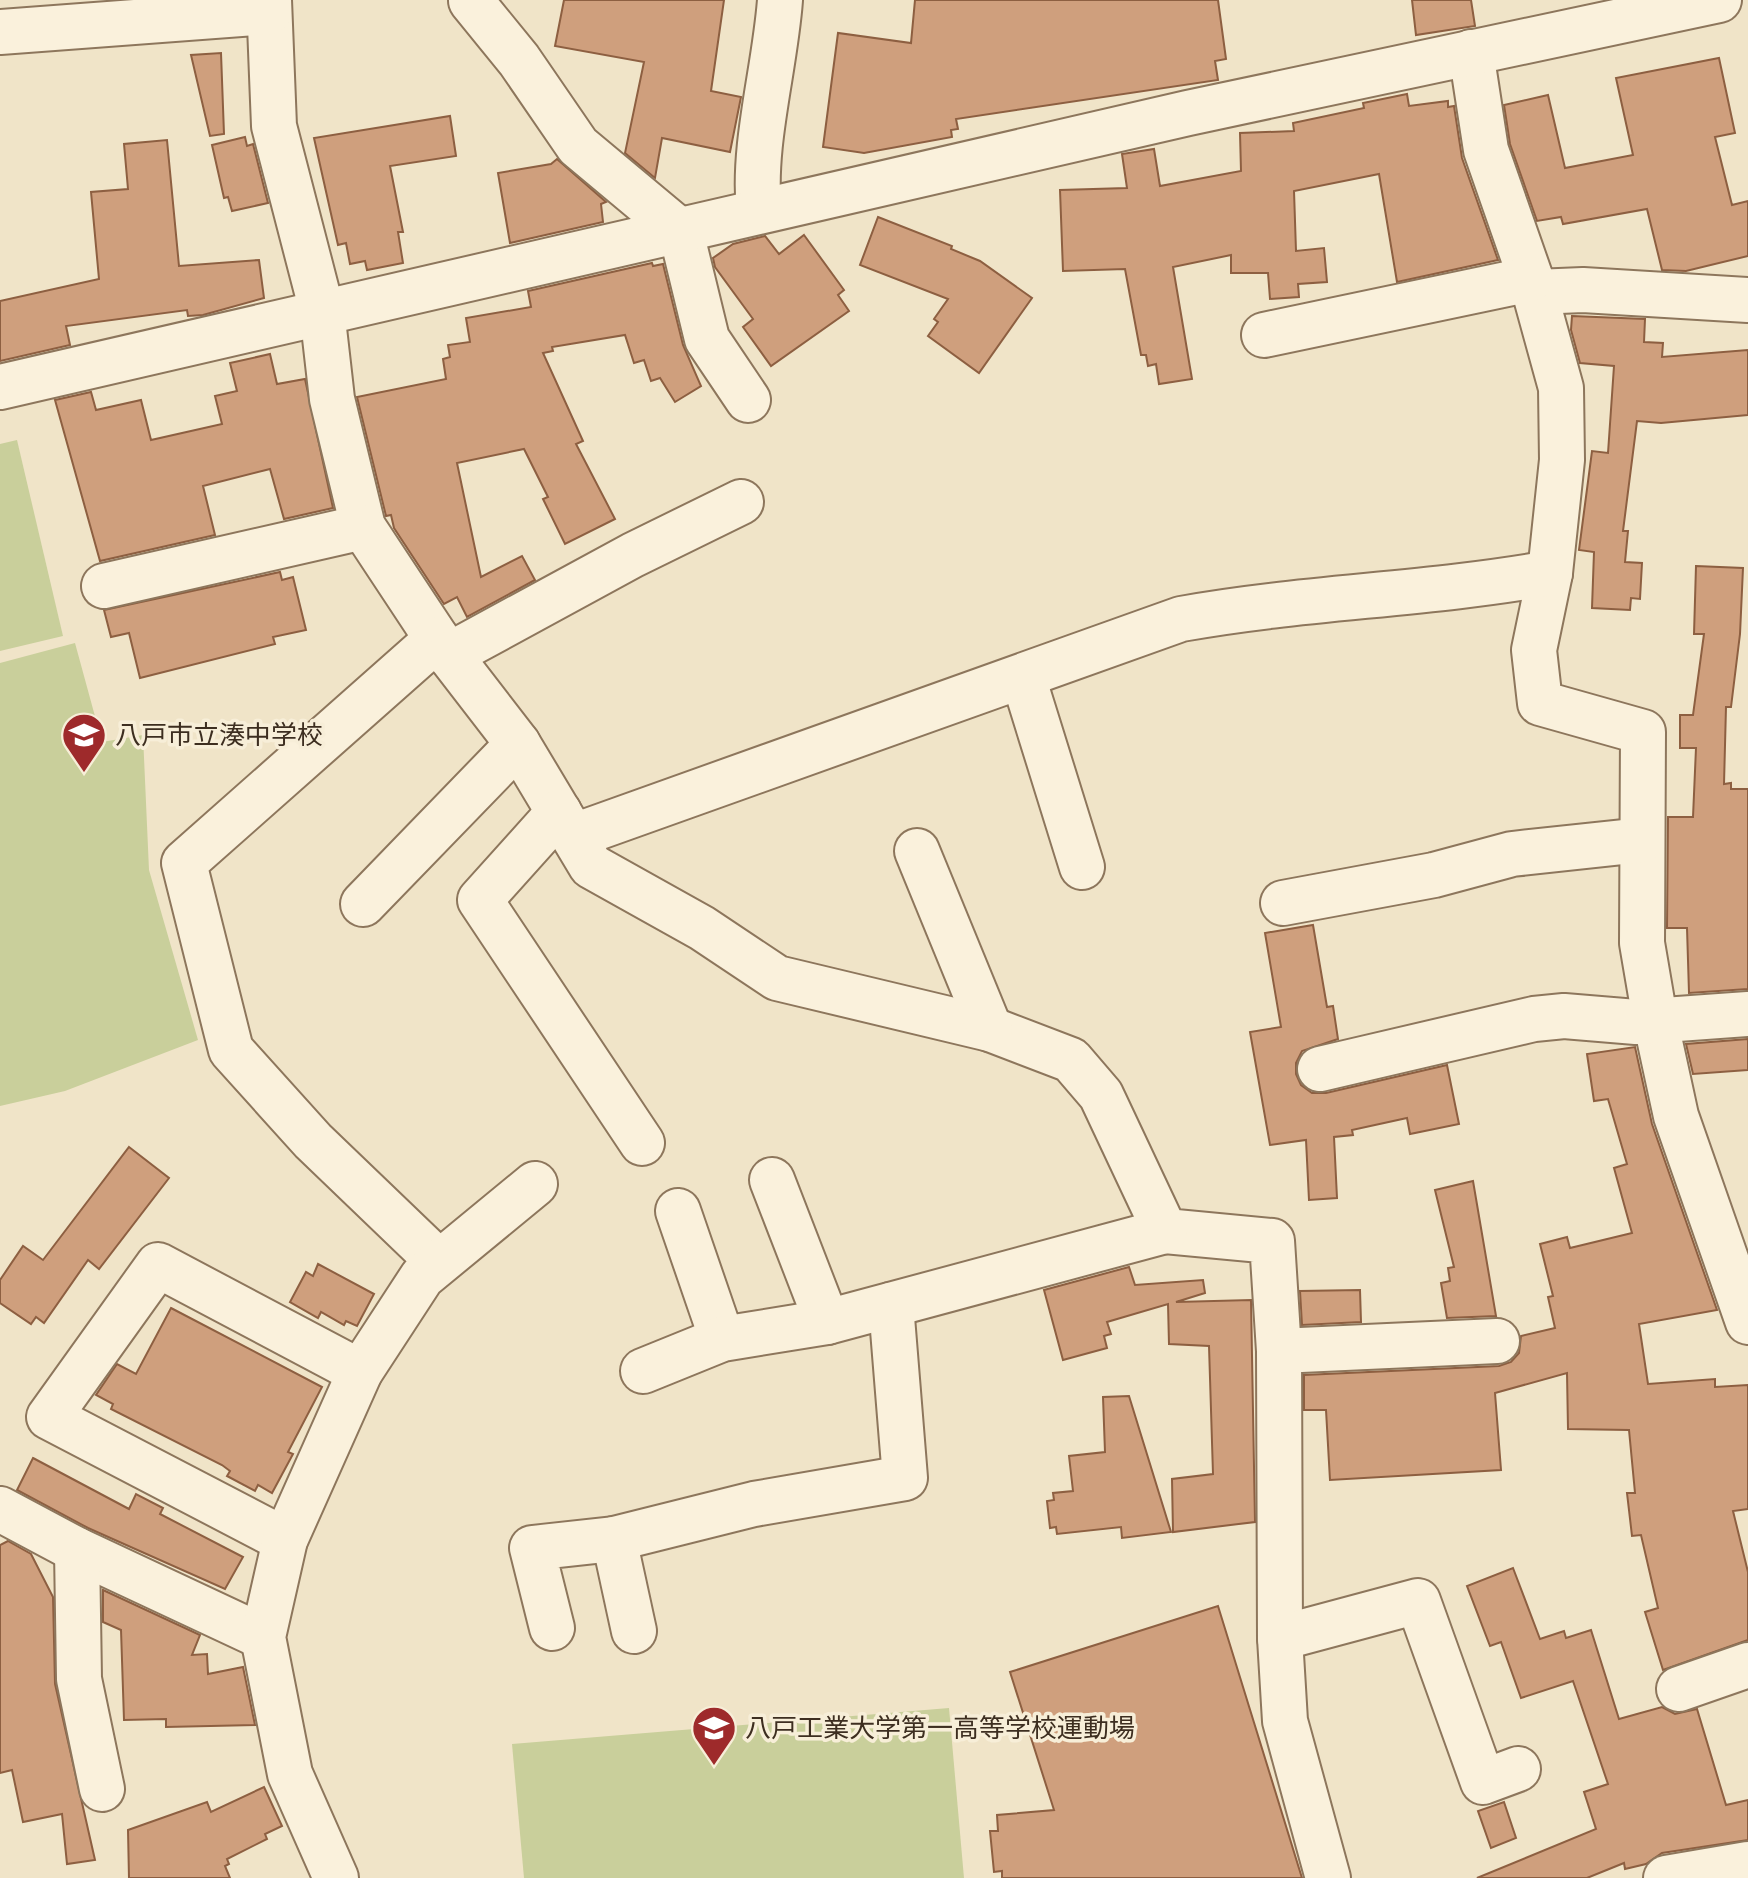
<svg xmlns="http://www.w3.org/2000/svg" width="1748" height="1878" viewBox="0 0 1748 1878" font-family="Georgia,'Noto Sans JP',serif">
	<rect width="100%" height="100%" fill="#f0e4c8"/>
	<g fill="#c9cf9b">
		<path d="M17 440 63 636 0 651V444Z"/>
		<path d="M75 643 102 742 143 735 149 870 198 1040 65 1091 0 1106V663Z"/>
		<path d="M949 1708 964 1878H524L512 1744Z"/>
	</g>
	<g fill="#cf9f7d" stroke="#8d5f41" stroke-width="2">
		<path d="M564 0H724L711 91 741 97 730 152 662 138 655 178 625 153 644 62 555 46Z"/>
		<path d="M915 0H1218L1226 59 1215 61 1218 80 956 119 958 129 951 130 952 137 864 153 823 147 838 33 911 43Z"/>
		<path d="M1412 0H1471L1475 26 1416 35Z"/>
		<path d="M221 53 224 134 210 136 191 55Z"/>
		<path d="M1719 58 1735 133 1715 137 1732 205 1748 201V256L1686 271 1662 270 1647 209 1563 224 1561 217 1537 221 1510 144 1504 105 1548 95 1565 168 1633 155 1616 78Z"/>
		<path d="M1407 94 1409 106 1448 101V107L1454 106 1462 158 1498 260 1397 282 1379 174 1294 191 1296 251 1324 248 1327 282 1298 284 1299 297 1270 299 1268 273H1231V255L1173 267 1192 379 1159 384 1156 364 1148 366 1146 355H1141L1125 269 1063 271 1060 190 1127 188 1122 154 1154 149 1160 186 1241 171 1240 133 1294 131 1293 123 1364 108 1363 103Z"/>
		<path d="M450 116 456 156 390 166 403 232H398L403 263 367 270 365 261 350 264 346 243 338 245 314 138Z"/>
		<path d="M245 137 247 146 253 144 268 203 232 211 228 197 224 198 212 145Z"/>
		<path d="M167 140 179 266 259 260 264 298 203 315 188 316 187 310 66 326 70 345 0 361V301L99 279 91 192 128 189 124 144Z"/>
		<path d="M557 159 606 202 601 204 603 222 510 243 498 173 551 164Z"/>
		<path d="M878 217 952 246 951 249 980 261 1032 298 979 373 928 336 938 322 934 319 948 299 860 265Z"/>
		<path d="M804 235 844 290 838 295 849 311 771 366 743 327 753 319 715 267 713 258 733 244 765 236 779 254Z"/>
		<path d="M652 263 653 266 663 264 683 345 701 386 675 402 660 378 651 381 644 360 634 363 625 335 552 347 553 351 543 353 583 441 576 444 615 519 565 544 543 499 548 497 524 449 457 463 481 577 522 556 535 580 467 617 457 597 444 604 394 528 391 515 386 516 357 397 446 379 443 359 450 357 448 345 470 342 466 318 531 307 528 291Z"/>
		<path d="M1572 316 1645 319 1644 342 1663 343 1662 357 1748 350V415L1661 423 1637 421 1623 531H1628L1625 562 1642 563 1640 599 1631 598 1630 610 1592 608 1594 552 1579 550 1592 451 1608 453 1614 366 1580 363 1571 330Z"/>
		<path d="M270 354 277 384 305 379 333 508 284 519 270 469 203 486 215 535 100 561 55 400 91 392 96 410 141 400 151 440 222 424 215 396 237 391 230 363Z"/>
		<path d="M1696 566 1743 568 1740 634 1731 707H1726L1724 784 1731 783V789H1748V989L1689 993 1687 928H1667L1668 817H1693L1696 748H1680V715H1693L1704 634H1694Z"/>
		<path d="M280 572 282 580 293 577 306 630 273 637 275 644 140 678 129 633 111 637 104 610Z"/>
		<path d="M1313 925 1327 1007 1333 1006 1338 1039 1302 1051 1296 1063V1074L1301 1085 1312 1093H1326L1447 1065 1459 1124 1410 1134 1407 1118 1352 1130 1353 1135 1334 1137 1337 1198 1309 1200 1306 1140 1270 1145 1250 1032 1281 1027 1265 933Z"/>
		<path d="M1748 1039V1070L1693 1074 1686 1044Z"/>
		<path d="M1635 1047 1652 1124 1717 1310 1639 1324 1648 1384 1715 1379V1387L1748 1385V1509L1733 1511 1748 1572V1640L1663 1670 1645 1612 1658 1608 1641 1535 1632 1536 1627 1493H1635L1629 1430 1568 1429 1567 1373 1495 1393 1501 1470 1330 1480 1326 1410H1304V1375L1499 1366 1511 1362 1519 1353 1521 1336 1555 1328 1548 1297 1553 1296 1540 1244 1567 1237 1570 1248 1632 1233 1614 1168 1627 1164 1608 1099 1594 1101 1587 1054Z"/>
		<path d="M129 1147 169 1178 99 1269 88 1260 44 1323 36 1317 31 1324 0 1303V1280L23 1246 43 1260Z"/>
		<path d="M1473 1181 1496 1316 1447 1318 1441 1283 1450 1281 1448 1268 1454 1267 1435 1190Z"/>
		<path d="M318 1264 374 1294 357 1326 346 1321 344 1325 321 1312 318 1318 290 1302 306 1272 313 1276Z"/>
		<path d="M1129 1267 1135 1285 1203 1280 1205 1293 1176 1302 1251 1300 1255 1522 1173 1532 1172 1479 1213 1474 1209 1346 1169 1344 1168 1304 1107 1322 1111 1334 1104 1336 1107 1348 1063 1360 1044 1290Z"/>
		<path d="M1360 1290 1361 1322 1302 1325 1300 1291Z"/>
		<path d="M171 1308 322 1387 288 1452 293 1454 272 1493 258 1485 255 1491 227 1476 230 1471 222 1465 111 1409 113 1404 96 1395 117 1364 136 1374Z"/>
		<path d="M1129 1396 1171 1532 1122 1538 1121 1527 1057 1534 1056 1527 1050 1528 1047 1501 1054 1500 1053 1493 1073 1491 1069 1456 1105 1452 1103 1397Z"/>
		<path d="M33 1458 129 1509 136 1494 163 1508 160 1514 243 1557 225 1589 88 1528 17 1490Z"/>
		<path d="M8 1541 31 1554 53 1597 55 1684 95 1860 67 1864 62 1814 23 1822 12 1770 0 1773V1545Z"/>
		<path d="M1513 1568 1540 1639 1564 1631 1566 1638 1591 1630 1619 1719 1662 1707 1675 1714 1697 1709 1726 1805 1748 1800V1840L1662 1853 1646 1864 1625 1869 1624 1863 1587 1878H1477L1596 1829 1584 1792 1608 1784 1573 1681 1521 1698 1501 1642 1490 1646 1467 1586Z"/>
		<path d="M103 1590 200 1635 192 1655 207 1654 208 1674 243 1667 255 1725 166 1727V1719L124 1720 121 1630 103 1622Z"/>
		<path d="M1218 1606 1302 1878H1002V1871L994 1872 990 1831H998L997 1815 1054 1810 1010 1672Z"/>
		<path d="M264 1787 282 1826 265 1834 267 1839 227 1859 229 1864 225 1866 230 1878H129L128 1830 207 1802 211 1812Z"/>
		<path d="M1504 1802 1516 1838 1491 1848 1478 1811Z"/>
	</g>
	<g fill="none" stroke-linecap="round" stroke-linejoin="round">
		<g stroke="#8d765c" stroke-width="48">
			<g id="minor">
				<path d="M269 0 274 126 322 311 332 399 363 527 437 639 518 744 591 866 702 928 777 978 990 1029 1071 1060 1101 1095 1165 1231 1272 1241 1279 1351 1280 1638 1285 1721 1328 1878"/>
				<path d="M471 1 519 60 578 146 681 232 707 339 748 400"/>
				<path d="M0 32 269 12"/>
				<path d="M1471 52 1486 150 1531 279 1561 388 1562 460 1550 573 1534 650 1540 703 1643 732 1642 943 1655 1019 1676 1116 1748 1322"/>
				<path d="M759 211C752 144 775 69 780 0"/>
				<path d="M1535 292 1583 290 1748 300"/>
				<path d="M1264 335 1531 279"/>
				<path d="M0 387 1188 113 1719 0"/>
				<path d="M104 586 363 527"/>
				<path d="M437 639 184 863 231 1050 313 1141 438 1261"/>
				<path d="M449 655 633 555 741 502"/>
				<path d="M1023 677 1082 867"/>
				<path d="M559 812 480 900 642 1143"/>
				<path d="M574 836 1181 619C1303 597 1427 595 1550 573"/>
				<path d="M917 851 990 1029"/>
				<path d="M1283 903 1434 875 1512 854 1642 840"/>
				<path d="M363 904 518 744"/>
				<path d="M1320 1069 1534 1019 1564 1016 1636 1022 1748 1014"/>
				<path d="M772 1180 827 1322"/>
				<path d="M678 1211 722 1339"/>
				<path d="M1279 1351 1497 1341"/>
				<path d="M643 1371 722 1339 827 1322 1165 1231"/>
				<path d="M0 1509 77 1550 263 1637"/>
				<path d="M614 1539 634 1631"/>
				<path d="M285 1540 49 1417 158 1265 360 1372"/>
				<path d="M77 1550 79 1679 102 1789"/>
				<path d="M552 1628 532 1548 614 1539 754 1504 905 1478 891 1305"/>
				<path d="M1280 1638 1418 1601 1483 1782 1518 1769"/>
				<path d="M1679 1689 1748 1665"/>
				<path d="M336 1878 290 1774 263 1637 285 1540 360 1372 422 1277 535 1184"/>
				<path d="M1666 1878 1748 1864"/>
			</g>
		</g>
		<use href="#minor" stroke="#faf1dc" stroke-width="44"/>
	</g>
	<defs>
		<g id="school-pin" transform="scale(2.3)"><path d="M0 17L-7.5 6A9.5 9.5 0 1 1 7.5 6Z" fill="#9e2a2b" stroke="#f7eed8"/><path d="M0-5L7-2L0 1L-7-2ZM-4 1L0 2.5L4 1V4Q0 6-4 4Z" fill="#fff"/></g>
	</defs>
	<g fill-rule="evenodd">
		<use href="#school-pin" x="84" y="735"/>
		<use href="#school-pin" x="714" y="1728"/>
	</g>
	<g text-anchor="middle" stroke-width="7" stroke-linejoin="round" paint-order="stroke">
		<g font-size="26" fill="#3d2e20" stroke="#f7eed8" text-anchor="start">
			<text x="115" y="744">八戸市立湊中学校</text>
			<text x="745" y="1737">八戸工業大学第一高等学校運動場</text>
		</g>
	</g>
</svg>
